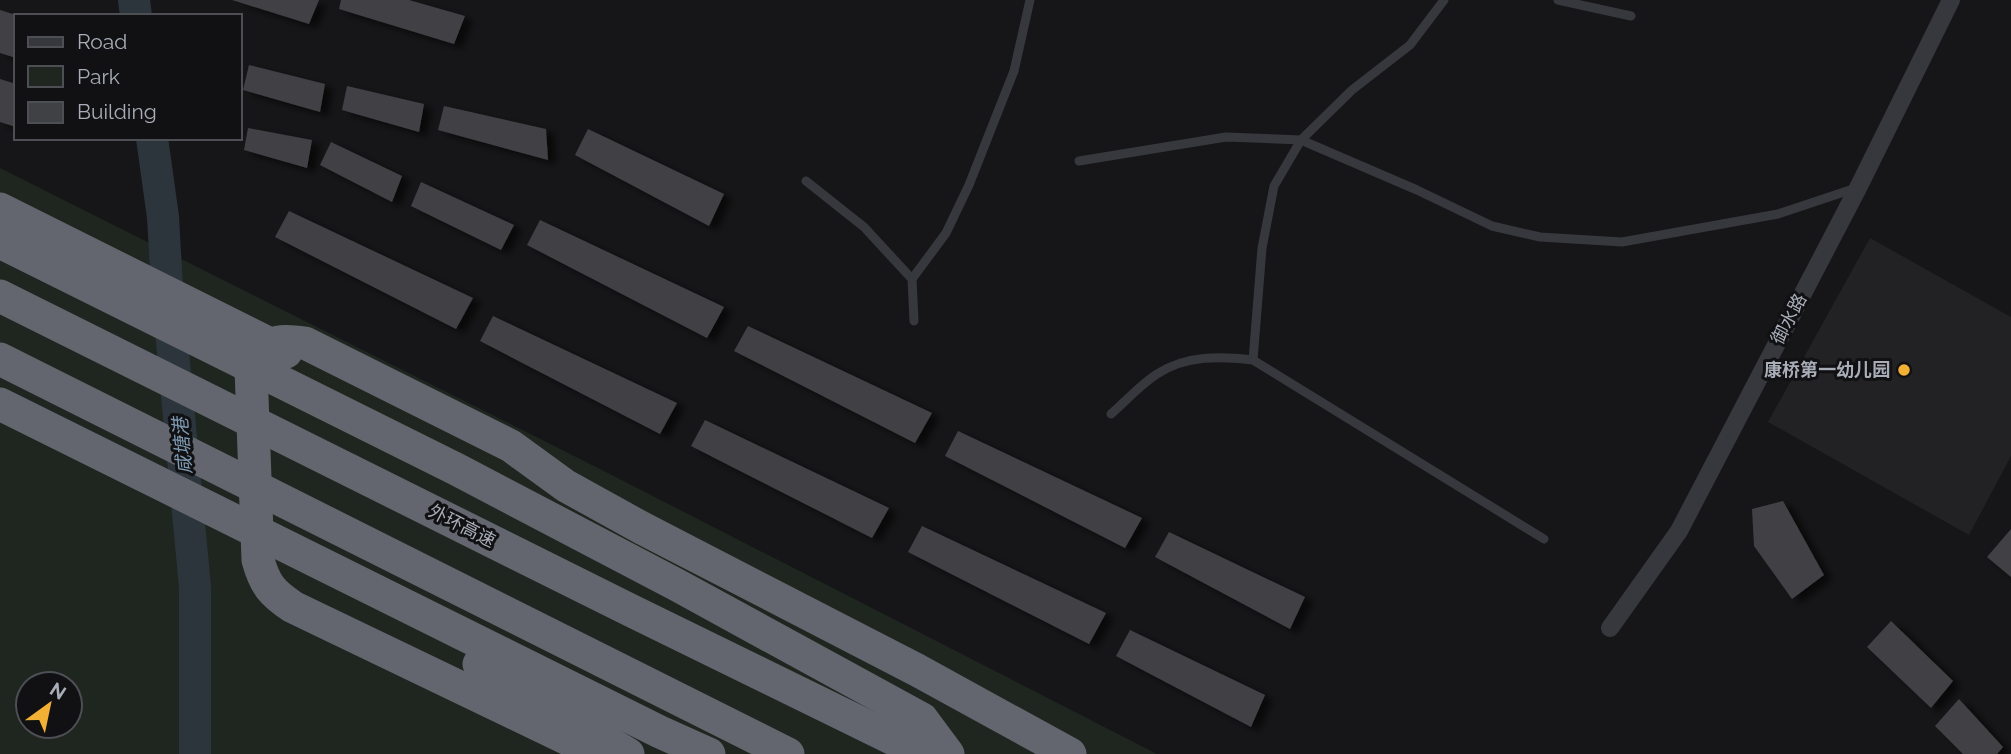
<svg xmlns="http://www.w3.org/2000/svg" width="2011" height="754" viewBox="0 0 2011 754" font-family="Raleway,'Noto Sans SC',sans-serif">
	<defs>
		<filter id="shadow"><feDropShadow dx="8" dy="4.5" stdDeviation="3.5" flood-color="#0009"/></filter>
	</defs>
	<rect width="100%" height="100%" fill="#161618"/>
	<path fill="#222225" d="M1870 238 2011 317V456L1969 535 1768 422Z"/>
	<path fill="#1e261f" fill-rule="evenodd" d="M0 168 602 470 1157 754H0ZM28 684H70V726H28Z"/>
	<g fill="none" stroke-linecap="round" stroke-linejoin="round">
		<g stroke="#2c353c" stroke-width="32">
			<path d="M134 0 136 16"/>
			<path d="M152 138 163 217 167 288 195 587V754"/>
		</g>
	</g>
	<g fill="#404145" filter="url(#shadow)">
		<path d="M232 0H319L309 24Z"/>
		<path d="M341 0H409L465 16 454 44 339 9Z"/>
		<path d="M0 10 16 15V58L0 53Z"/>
		<path d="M249 65 325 84 320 112 243 90Z"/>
		<path d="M0 79 16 84V127L0 122Z"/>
		<path d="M347 86 424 104 419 132 342 110Z"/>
		<path d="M444 106 546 129 548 160 438 130Z"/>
		<path d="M248 128 312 140 307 168 244 150Z"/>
		<path d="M588 129 724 194 709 226 575 155Z"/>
		<path d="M331 142 402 176 392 202 320 165Z"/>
		<path d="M421 182 514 225 501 250 411 206Z"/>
		<path d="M289 211 473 298 456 329 275 237Z"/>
		<path d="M540 220 724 307 707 338 527 245Z"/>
		<path d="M493 316 677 403 660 434 480 341Z"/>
		<path d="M748 326 932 413 915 443 734 351Z"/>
		<path d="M705 420 889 508 872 538 691 446Z"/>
		<path d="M958 431 1142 518 1125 548 945 456Z"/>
		<path d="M1783 501 1824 575 1792 599 1754 546 1752 509Z"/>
		<path d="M922 526 1106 613 1089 644 908 552Z"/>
		<path d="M2011 529V577L1987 557Z"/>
		<path d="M1169 532 1305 597 1290 629 1155 557Z"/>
		<path d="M1891 621 1953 681 1931 708 1867 647Z"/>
		<path d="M1130 630 1265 695 1251 727 1116 656Z"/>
		<path d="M1959 699 2003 747 1997 754H1963L1935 726Z"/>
	</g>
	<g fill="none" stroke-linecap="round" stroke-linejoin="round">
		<g stroke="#37383d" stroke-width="9">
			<path d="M1558 0 1631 16"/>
			<path d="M1079 161 1226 137 1301 140 1417 190 1492 226 1540 237 1622 242 1778 214 1856 188"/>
			<path d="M806 181 864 227 912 279 914 321"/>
			<path d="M912 279 946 233 969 185 1014 71 1030 0"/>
			<path d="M1253 360 1262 248 1274 186 1301 140 1352 90 1410 45 1444 0"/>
			<path d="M1111 414C1126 401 1140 385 1157 374 1186 355 1220 356 1253 360L1544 539"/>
		</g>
		<path stroke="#37383d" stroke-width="18" d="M1610 628 1679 531 1858 188 1951 0"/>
		<g stroke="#63666e" stroke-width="33">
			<path d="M0 209 286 352"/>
			<path d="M0 242 456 469 677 585 922 719 948 754"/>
			<path d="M0 296 632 611 924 754"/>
			<path d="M0 359 788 754"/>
			<path d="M0 404 660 732 709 754"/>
			<path d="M479 664 628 754"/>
			<path d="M599 754 293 607C272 593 265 585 258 560L251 369C265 341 275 339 305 343L511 446 566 486 642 528 917 670 1070 754"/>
		</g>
	</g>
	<circle fill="#f2b134" stroke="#111113" stroke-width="2.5" cx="1904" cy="370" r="7"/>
	<g text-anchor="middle" stroke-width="6" stroke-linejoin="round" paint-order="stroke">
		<g font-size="18" fill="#a8adb8" stroke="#111113">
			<text transform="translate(1789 319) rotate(-62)" y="6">御水路</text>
			<text transform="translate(462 526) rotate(27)" y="6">外环高速</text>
		</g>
		<g font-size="18" font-weight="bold" fill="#a8adb8" stroke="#111113" text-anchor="end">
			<text x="1890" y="376">康桥第一幼儿园</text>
		</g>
		<g font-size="19" font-style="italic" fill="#7f9bb3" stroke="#111113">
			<text transform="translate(182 446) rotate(-95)" y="7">咸塘港</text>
		</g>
	</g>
	<rect x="14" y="14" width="228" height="126" fill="#111113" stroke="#4d4f55" stroke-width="2"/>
	<rect x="28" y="37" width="35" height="10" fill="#37383d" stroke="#4d4f55" stroke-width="2"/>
	<text x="77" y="49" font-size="21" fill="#a8adb8">Road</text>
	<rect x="28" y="66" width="35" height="21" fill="#1e261f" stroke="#4d4f55" stroke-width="2"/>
	<text x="77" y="84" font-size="21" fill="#a8adb8">Park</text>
	<rect x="28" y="102" width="35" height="21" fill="#404145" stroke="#4d4f55" stroke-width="2"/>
	<text x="77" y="119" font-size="21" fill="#a8adb8">Building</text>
	<g transform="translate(49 705) rotate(33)"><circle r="33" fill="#111113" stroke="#4d4f55" stroke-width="2"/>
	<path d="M0-5L12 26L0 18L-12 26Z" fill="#f2b134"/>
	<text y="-10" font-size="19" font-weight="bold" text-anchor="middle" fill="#a8adb8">N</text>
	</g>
</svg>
